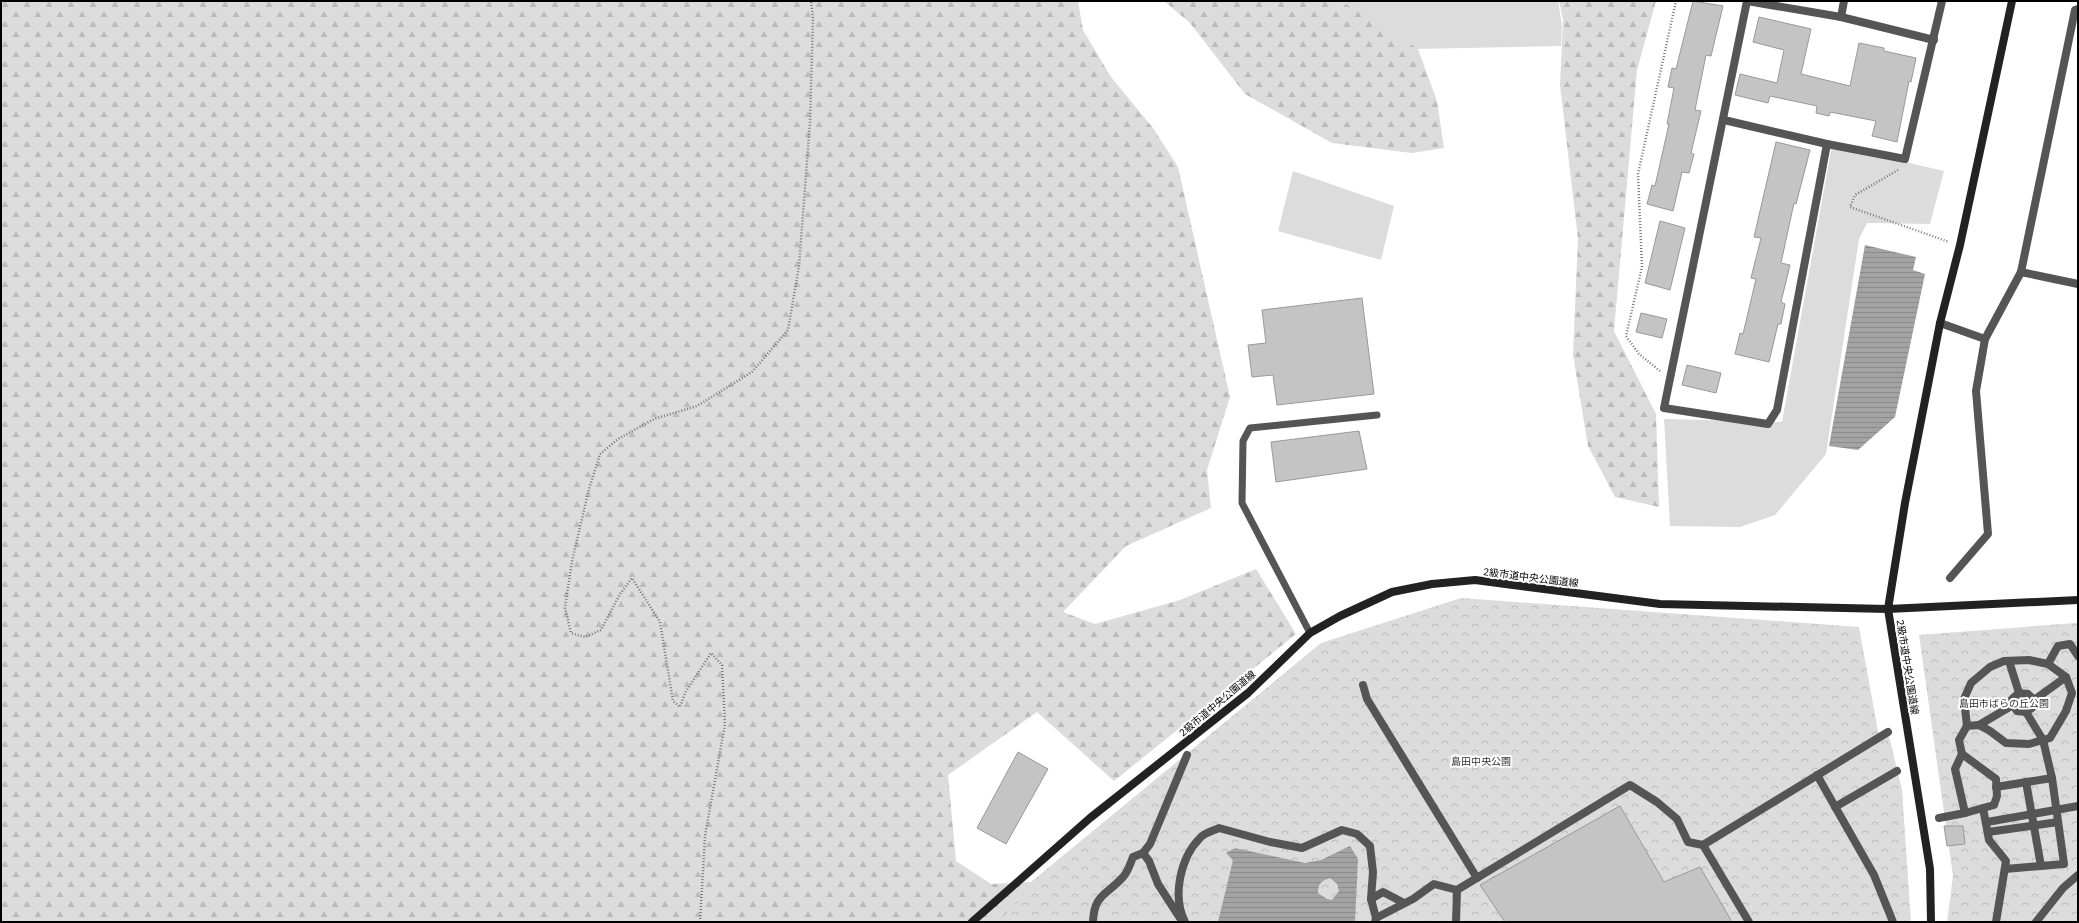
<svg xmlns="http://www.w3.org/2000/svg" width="2079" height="923" viewBox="0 0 2079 923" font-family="'IBM Plex Sans','Noto Sans JP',sans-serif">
	<defs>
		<pattern id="forest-firs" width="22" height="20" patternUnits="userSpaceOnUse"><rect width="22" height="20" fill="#dcdcdc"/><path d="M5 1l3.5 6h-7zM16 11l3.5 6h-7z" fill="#bbb"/></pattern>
		<pattern id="park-crowns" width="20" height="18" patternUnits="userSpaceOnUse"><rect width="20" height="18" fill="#dcdcdc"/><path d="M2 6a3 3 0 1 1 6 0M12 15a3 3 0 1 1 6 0" fill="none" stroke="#bbb"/></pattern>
		<pattern id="water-rules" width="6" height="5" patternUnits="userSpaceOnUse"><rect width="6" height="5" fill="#a3a3a3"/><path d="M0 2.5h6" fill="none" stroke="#8b8b8b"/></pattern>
	</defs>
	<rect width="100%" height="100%" fill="#fff"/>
	<g fill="#dcdcdc">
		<path d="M1336 1H1558L1562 25 1561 46 1415 49 1345 3Z"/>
		<path d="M1832 145 1944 171 1930 224 1867 223 1859 239 1826 454 1775 515 1740 527 1670 526 1664 419 1782 422Z"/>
		<path d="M1293 171 1394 206 1381 260 1278 231Z"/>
	</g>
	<g fill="url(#forest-firs)">
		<path d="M1 1H1078L1083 30 1111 77 1153 128 1178 167 1230 397 1207 470 1211 508 1126 546 1063 612 1095 624 1180 600 1256 569 1296 634 1114 781 1037 712 948 775 956 861 991 884 1031 882 1170 922H1Z"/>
		<path d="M1164 1H1336L1345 3 1418 49 1437 101 1444 148 1412 153 1332 143 1245 94 1190 23Z"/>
		<path d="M1559 1H1656L1637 70 1614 331 1656 414 1659 507 1615 497 1588 446 1573 355 1578 239 1560 85 1563 20Z"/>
	</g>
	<g fill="url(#park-crowns)">
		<path d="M1461 598 1859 627 1879 737 1888 732 1902 790 1911 922H998L1030 889 1031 882 1321 643Z"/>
		<path d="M2076 623 2078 625V922H1947L1953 876 1919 635Z"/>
	</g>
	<g fill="url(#water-rules)" fill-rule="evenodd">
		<path d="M1865 245 1916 257 1913 270 1925 274 1895 417 1858 450 1829 446Z"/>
		<path d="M1350 846 1358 859 1355 922H1218L1233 860 1226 853 1235 848 1305 863 1321 860ZM1330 878 1337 884 1339 891 1332 900 1327 899 1318 893C1318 884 1321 881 1330 878Z"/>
	</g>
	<g fill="#c4c4c4" stroke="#999">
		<path d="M1693 1 1723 6 1711 56 1706 55 1695 110 1701 111 1691 153 1694 154 1689 173 1682 172 1673 211 1647 204 1652 185 1655 186 1669 124H1667L1674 88 1668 87 1672 68 1676 69Z"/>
		<path d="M1759 17 1811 29 1801 74 1850 86 1859 43 1884 48V51L1916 58 1911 82 1909 81 1897 142 1872 136 1876 121 1830 112 1829 116 1816 113 1817 106 1770 96 1768 103 1735 95 1740 74 1777 83 1784 50 1753 42Z"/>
		<path d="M1776 142 1810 150 1796 204 1794 203 1781 263 1790 265 1781 302 1785 304 1781 324H1778L1769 362 1735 354 1740 333 1743 334 1756 279 1751 278 1761 238 1754 237Z"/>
		<path d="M1660 221 1685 228 1670 290 1645 283Z"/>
		<path d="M1362 298 1374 394 1277 405 1273 375 1252 377 1248 345 1266 343 1262 310Z"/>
		<path d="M1641 313 1667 319 1662 338 1636 332Z"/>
		<path d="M1687 365 1721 373 1716 393 1682 385Z"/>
		<path d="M1359 431 1367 469 1276 482 1271 442Z"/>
		<path d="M1018 752 1048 769 1006 844 977 828Z"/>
		<path d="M1620 806 1664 882 1700 867 1732 922H1505L1480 885Z"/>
		<path d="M1944 826H1963L1965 844 1947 846Z"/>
	</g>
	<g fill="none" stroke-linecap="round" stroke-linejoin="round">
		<g stroke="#777" stroke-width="2.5" stroke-dasharray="1 2" stroke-linecap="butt">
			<path d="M1898 170 1855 195 1850 207 1949 242"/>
			<path d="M1660 371 1639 354 1626 336 1642 267 1638 174 1676 1"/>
			<path d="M700 922 705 836 725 724 722 665 711 653 685 693 680 707 673 701 660 622 632 578 620 594 601 630 585 637 571 633 565 608 572 561 589 489 600 454 618 439 654 419 697 406 752 372 788 330 799 266 810 122 813 18 811 1"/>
		</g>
		<path stroke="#555" stroke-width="7" d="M1310 633 1242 503 1243 441 1250 428 1377 415"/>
		<g stroke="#555" stroke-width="8">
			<path d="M1747 1 1664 408 1768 424 1777 410 1827 144"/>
			<path d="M1747 1 1841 17 1934 40"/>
			<path d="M1841 17 1844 1"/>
			<path d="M1724 120 1827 144 1905 159 1942 1"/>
			<path d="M2021 272 2078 284"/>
			<path d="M1940 323 1985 339"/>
			<path d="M1950 578 1988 534 1976 391 1985 339 2021 272 2075 10 2078 9"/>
			<path d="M2009 661 2019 693 2028 694 2034 700 2032 708 2026 712 2017 711 2013 705 2012 699 2019 693"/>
			<path d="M2048 664 2058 646 2070 644 2078 656"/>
			<path d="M1363 685 1367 699 1477 878"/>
			<path d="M2034 700 2066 677"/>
			<path d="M1979 725 2013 705"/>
			<path d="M1962 754 1996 779 1997 796 1994 805 1983 808"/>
			<path d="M1817 775 1874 875 1893 922"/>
			<path d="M2026 782 2041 866"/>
			<path d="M1996 787 2052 778 2043 740 2026 712"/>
			<path d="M1835 807 1897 771"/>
			<path d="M1965 813 1983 808 1989 840 2006 861 1996 922"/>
			<path d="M1939 818 1965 813 1955 769 1962 754 1959 740 1967 726 1964 699 1971 683 1990 667 2004 661 2029 660 2048 664 2066 677 2072 693 2066 711 2050 738 2029 744 2006 743 1990 731 1979 725 1967 726"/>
			<path d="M1987 822 2078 806"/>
			<path d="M1988 832 2058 822"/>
			<path d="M1703 845 1888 732"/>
			<path d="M1143 853 1150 844 1187 755"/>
			<path d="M2005 869 2064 864 2052 778"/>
			<path d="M1371 899 1376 918"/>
			<path d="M1093 922C1094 894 1107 895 1123 877 1128 872 1130 864 1133 857L1143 853 1149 861 1158 884 1180 918"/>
			<path d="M1185 922C1172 897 1180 858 1200 838 1204 833 1213 831 1219 828L1270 842 1302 848 1342 830 1357 834 1370 846 1373 872 1371 899 1383 892 1404 903"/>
			<path d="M1375 922 1376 918 1413 899 1434 884 1457 890"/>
			<path d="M1456 922 1457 890 1630 785 1657 802 1677 819 1688 842 1703 845 1749 922"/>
			<path d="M2036 922 2063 888 2078 875"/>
		</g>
		<g stroke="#222" stroke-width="8">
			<path d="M2012 1 1960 245 1940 323 1905 503 1888 609 2078 600"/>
			<path d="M972 922 1090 818 1248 693 1310 633 1340 616 1392 592 1432 584 1475 580 1660 604 1888 609 1930 869 1931 922"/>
		</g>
	</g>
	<g text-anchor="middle" stroke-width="4" stroke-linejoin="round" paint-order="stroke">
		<g font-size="10" fill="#000" stroke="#fff">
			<text transform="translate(1531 577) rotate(7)" y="4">2級市道中央公園道線</text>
			<text transform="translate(1908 667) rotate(81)" y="4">2級市道中央公園道線</text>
			<text transform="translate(1217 703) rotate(-40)" y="4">2級市道中央公園道線</text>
		</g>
		<g font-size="10" fill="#333" stroke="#fff">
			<text x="2004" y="707">島田市ばらの丘公園</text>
			<text x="1481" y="765">島田中央公園</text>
		</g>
	</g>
	<rect width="2079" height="923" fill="none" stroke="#000000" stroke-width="4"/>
</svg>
